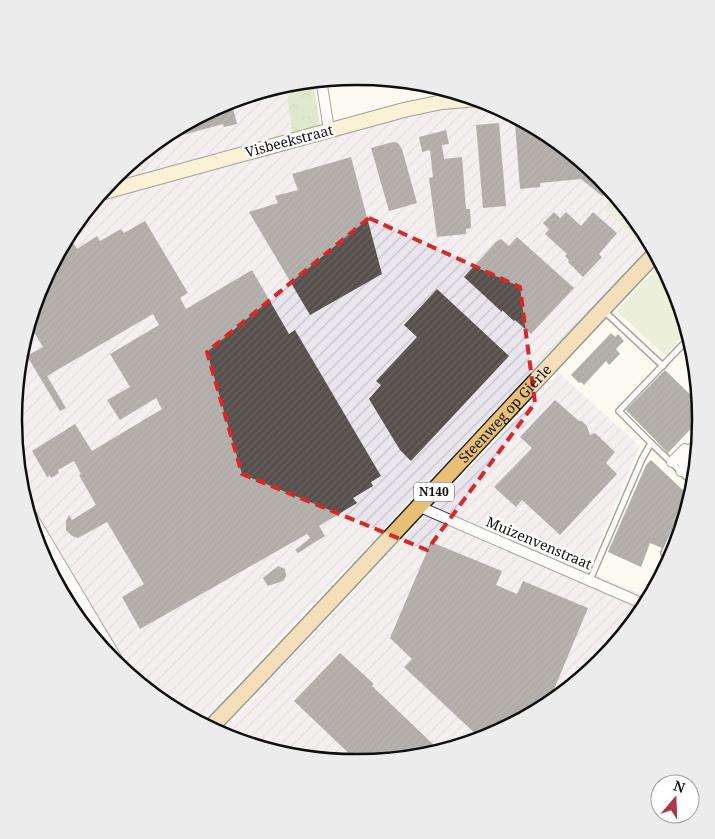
<svg xmlns="http://www.w3.org/2000/svg" width="715" height="839" viewBox="0 0 715 839" font-family="'Noto Serif',serif">
	<defs>
		<pattern id="industrial-furrows" width="10" height="10" patternUnits="userSpaceOnUse" patternTransform="scale(1.25)"><rect width="10" height="10" fill="#eae4ec"/><path d="M-1 1l2-2M0 10L10 0M9 11l2-2" fill="none" stroke="#c8c2c9"/></pattern>
		<pattern id="forest-crowns" width="20" height="18" patternUnits="userSpaceOnUse" patternTransform="scale(1.25)"><rect width="20" height="18" fill="#bdd3a0"/><path d="M2 6a3 3 0 1 1 6 0M12 15a3 3 0 1 1 6 0" fill="none" stroke="#a1b489"/></pattern>
		<pattern id="building-hatch" width="6" height="6" patternUnits="userSpaceOnUse" patternTransform="scale(1.25)"><rect width="6" height="6" fill="#564f4c"/><path d="M-1 1l2-2M0 6l6-6M5 7l2-2" fill="none" stroke="#696461"/></pattern>
	</defs>
	<rect width="100%" height="100%" fill="#fdfaf2"/>
	<g fill="url(#industrial-furrows)">
		<path d="M286 84 294 144 441 107 490 103 549 134 601 177 643 229 652 244 200 723 166 705 114 662 72 610 40 551 20 486 14 419 20 352 40 288 72 228 115 176 167 134 226 102Z"/>
		<path d="M559 373 640 446 587 571 650 598 643 611 600 663 548 705 489 737 424 757 357 763 290 757 220 734Z"/>
	</g>
	<g fill="#d7e4bf">
		<path d="M616 196 643 229 652 244 646 249 604 209Z"/>
		<path d="M656 269 675 288 688 331 665 355 616 311Z"/>
	</g>
	<path fill="url(#forest-crowns)" d="M313 80 320 125 292 133 286 84Z"/>
	<g fill="url(#building-hatch)">
		<path d="M231 100 237 124 224 127 223 124 157 142 167 134Z"/>
		<path d="M527 122 549 134 601 177 610 188 602 196 581 179 540 183V187L520 189 515 123Z"/>
		<path d="M499 123 506 206 483 208 476 125Z"/>
		<path d="M446 130 449 144 442 145 444 159 462 157 466 209H470L471 228 466 229V234L437 237 429 178 433 177 430 150 422 152 419 137Z"/>
		<path d="M393 142 398 143 402 149 417 203 389 211 371 148Z"/>
		<path d="M351 157 382 274 310 315 249 212 278 203 275 196 298 190 292 174Z"/>
		<path d="M554 212 560 218 566 212 581 226 593 212 617 233 599 254 602 257 583 277 568 262 569 260 565 256 567 254 545 234 549 229 543 223Z"/>
		<path d="M145 221 188 293 180 298 186 309 252 270 289 334 295 330 381 476 371 482 373 486 353 498 357 503 319 526 325 536 298 553 295 550 310 538 307 534 140 629 122 597 144 584 107 522 78 538 72 536 66 530V521L69 515 72 520 96 505 79 475 81 474 74 461 58 470 59 473 51 478 50 475 47 477 32 451 75 424 92 451 162 409 156 398 120 420 107 400 130 387 110 354 159 325 153 314 47 376 66 408 60 411 27 356 43 347 29 324 40 288 58 254 74 244 77 249 97 236 100 241 121 229 124 233Z"/>
		<path d="M517 237 574 288 531 334 515 320 514 321 502 310V312L464 277 496 242 501 239 509 246Z"/>
		<path d="M437 289 509 356 411 461 400 450 369 399 381 385 376 381 417 337 404 325Z"/>
		<path d="M611 333 615 337 618 334 624 341 616 349 620 354 609 365 606 361 584 385 581 382 579 383 571 375Z"/>
		<path d="M665 370 700 404 701 418 668 453 626 410Z"/>
		<path d="M555 400 579 421H582L587 426 590 435 595 433 615 452 606 463 617 474 560 535 522 500 516 507 494 487 532 448 520 437Z"/>
		<path d="M651 460 686 493 662 548 650 543 641 567 608 552 646 465Z"/>
		<path d="M431 542 502 571 496 585 517 594 523 581 588 608 547 706 489 737 481 739 404 667 412 659 390 638Z"/>
		<path d="M278 566 285 569 286 576 283 581 268 586 263 578Z"/>
		<path d="M340 653 374 684 372 686 438 749 433 754 424 757 359 763 294 701Z"/>
	</g>
	<g fill="none" stroke-linecap="round" stroke-linejoin="round">
		<g stroke="#424242" stroke-width="8">
			<g id="lane">
				<path d="M652 260 668 275"/>
				<path d="M603 310 663 366"/>
				<path d="M651 443 694 484"/>
				<path d="M661 578 667 562 664 553 695 484"/>
				<path d="M590 580 642 459 651 443 619 411 690 337"/>
			</g>
		</g>
		<g stroke="#424242" stroke-width="12">
			<g id="street">
				<path d="M321 79 329 130"/>
				<path d="M440 87 442 102"/>
				<path d="M672 462 685 449 686 450 679 459 681 461 699 441"/>
				<path d="M681 471 691 460"/>
				<path d="M420 507 646 605"/>
				<path d="M27 508 123 669"/>
			</g>
		</g>
		<g stroke="#313131" stroke-width="16">
			<path id="secondary" d="M101 193 404 110 442 102 478 99"/>
		</g>
		<g stroke="#202020" stroke-width="18">
			<g id="primary">
				<path id="s1" d="M210 728C361 572 506 410 656 253"/>
			</g>
		</g>
		<use href="#lane" stroke="#fff" stroke-width="5"/>
		<use href="#street" stroke="#fff" stroke-width="10"/>
		<use href="#secondary" stroke="#f5e7b5" stroke-width="14"/>
		<use href="#primary" stroke="#e8bf77" stroke-width="15"/>
	</g>
	<path d="M0 0H715V839H0ZM369 218 520 287 535 403 427 550 242 474 207 352Z" fill="#fdfaf2" fill-opacity=".55" fill-rule="evenodd"/>
	<path fill="none" stroke="#d62828" stroke-width="4" stroke-dasharray="10 6" stroke-linejoin="round" d="M369 218 520 287 535 403 427 550 242 474 207 352Z"/>
	<g text-anchor="middle" stroke-width="5" stroke-linejoin="round" paint-order="stroke">
		<rect fill="#fff" stroke="#575757" stroke-width="1" x="414" y="482.5" width="40" height="19" rx="4"/>
		<g font-size="12" font-weight="bold" fill="#0f0f0f">
			<text x="434" y="496">N140</text>
		</g>
		<g font-size="14" fill="#0f0f0f" stroke="#fff">
			<text transform="translate(289 141) rotate(-15)" y="5">Visbeekstraat</text>
			<text dy="5" stroke="none"><textPath href="#s1" startOffset="431">Steenweg op Gierle</textPath></text>
			<text transform="translate(539 543) rotate(23)" y="5">Muizenvenstraat</text>
		</g>
	</g>
	<path d="M0 0H715V839H0ZM356 85H358A334 334 0 0 1 692 419V420A334 334 0 0 1 358 754H356A334 334 0 0 1 22 420V419A334 334 0 0 1 356 85Z" fill="#ececec" fill-rule="evenodd"/>
	<path fill="none" stroke="#0f0f0f" stroke-width="2.5" d="M356 85H358A334 334 0 0 1 692 419V420A334 334 0 0 1 358 754H356A334 334 0 0 1 22 420V419A334 334 0 0 1 356 85Z"/>
	<g transform="translate(675 799) rotate(19)"><circle r="24" fill="#ffffff" stroke="#9f9f9f"/>
	<path d="M0-4L9 19L0 12L-9 19Z" fill="#ae374b"/>
	<text y="-8" font-size="14" font-weight="bold" text-anchor="middle" fill="#0f0f0f">N</text>
	</g>
</svg>
